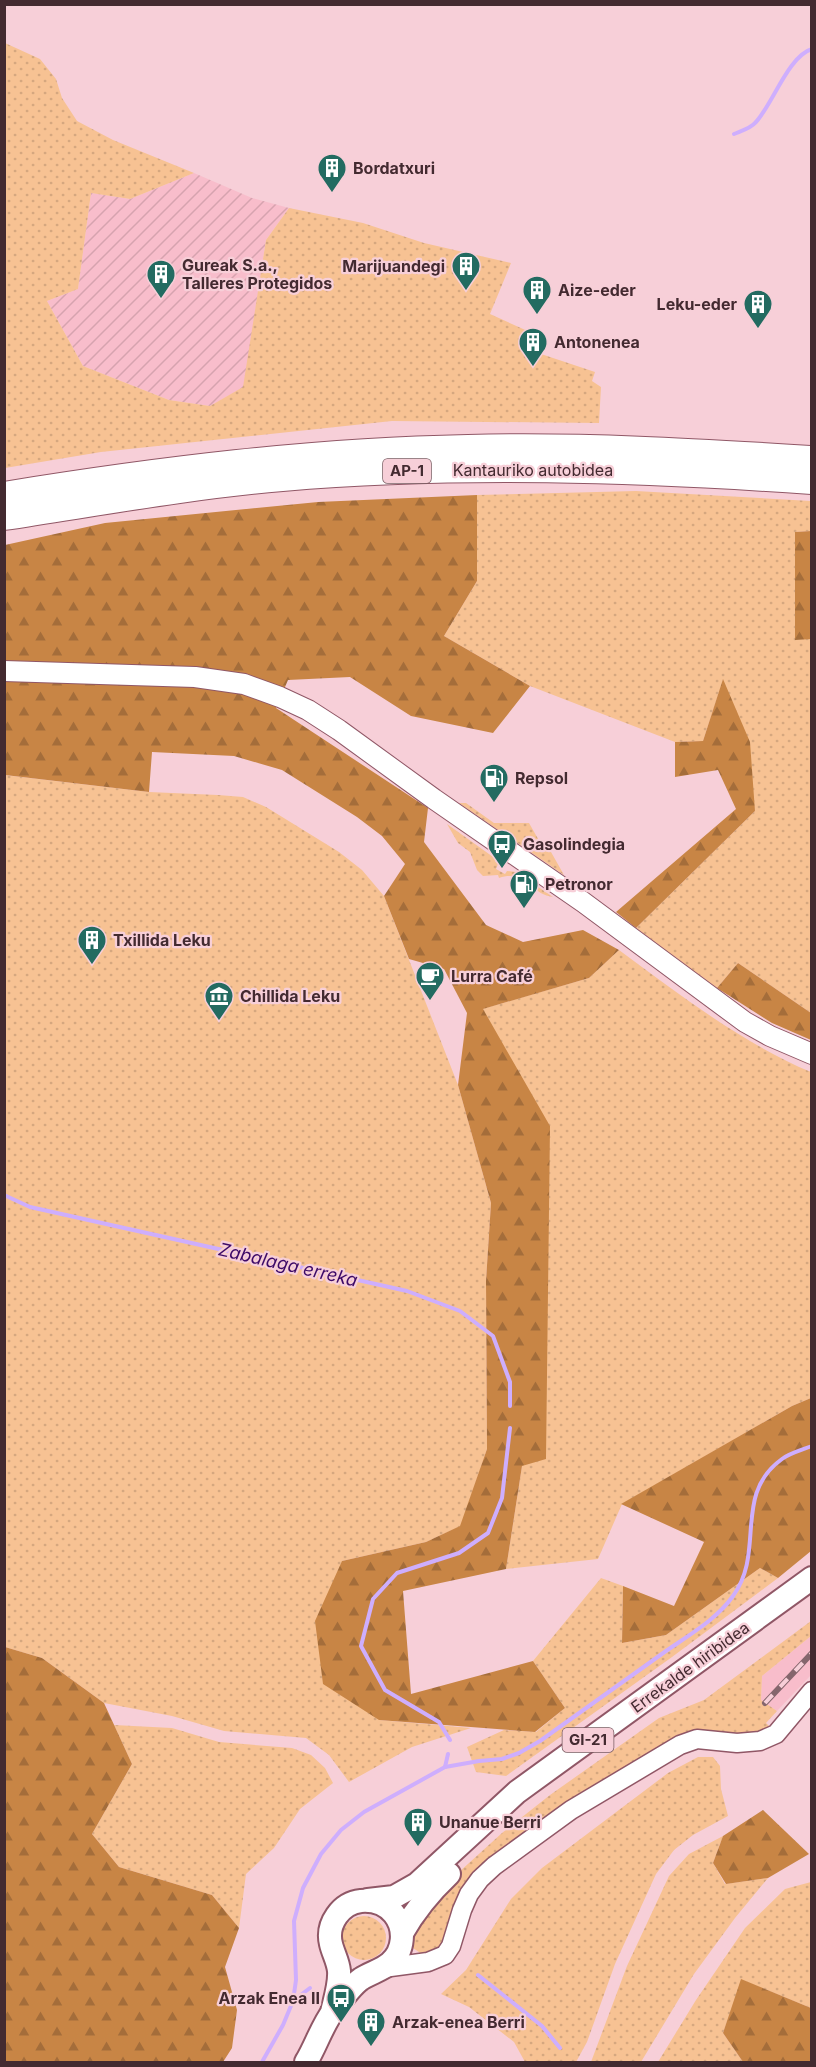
<svg xmlns="http://www.w3.org/2000/svg" width="816" height="2067" viewBox="0 0 816 2067" font-family="Inter,sans-serif">
	<defs>
		<pattern id="industrial-furrows" width="10" height="10" patternUnits="userSpaceOnUse" patternTransform="scale(1.5)"><rect width="10" height="10" fill="#f8bdcb"/><path d="M-1 1l2-2M0 10L10 0M9 11l2-2" fill="none" stroke="#d6a3af"/></pattern>
		<pattern id="grass-dots" width="8" height="8" patternUnits="userSpaceOnUse" patternTransform="scale(1.5)"><rect width="8" height="8" fill="#f7c293"/><path d="M2 2h.1M6 6h.1" fill="none" stroke="#d5a77f" stroke-width="1.8" stroke-linecap="round"/></pattern>
		<pattern id="forest-firs" width="22" height="20" patternUnits="userSpaceOnUse" patternTransform="scale(1.5)"><rect width="22" height="20" fill="#c88545"/><path d="M5 1l3.5 6h-7zM16 11l3.5 6h-7z" fill="#a46d3a"/></pattern>
	</defs>
	<rect width="100%" height="100%" fill="#f7cfd8"/>
	<path fill="#f8bdcb" d="M811 1636V1675L777 1711 761 1700 762 1676Z"/>
	<path fill="url(#industrial-furrows)" d="M194 173 252 198 289 208 266 240 244 387 210 406 169 400 83 366 47 301 78 289 91 193 130 199Z"/>
	<g fill="url(#grass-dots)">
		<path d="M5 43 40 59 56 79 62 98 77 121 113 140 194 173 130 199 91 193 78 289 47 301 83 366 169 400 210 406 243 387 266 240 289 208 363 223 424 243 511 263 490 314 532 333 526 349 595 372 592 381 601 387 599 423 392 421 101 452 5 468Z"/>
		<path d="M636 491 811 501V531L795 532V639H812L811 1013 738 963 717 988 636 928 755 811 723 680 703 741 675 742 530 686 444 636 477 581V495Z"/>
		<path d="M4 775 149 792 218 795 243 797 266 807 339 852 362 870 384 896 458 1085 491 1203 486 1281 487 1449 461 1526 426 1542 342 1561 379 1720 471 1728 412 1747 349 1782 329 1755 306 1738 224 1731 172 1716 104 1703 42 1658 5 1647Z"/>
		<path d="M459 803H466L494 823H529L541 844 551 852 564 875Z"/>
		<path d="M447 824 496 859 495 861 498 864 496 869 505 874 507 871 516 872 553 897C531 895 526 869 499 878L498 875 483 876 477 870 470 852 458 843Z"/>
		<path d="M619 950C680 995 742 1043 811 1072V1398L792 1406 622 1504 598 1559 506 1569 522 1466 482 1009 589 978Z"/>
		<path d="M760 1568 778 1578 672 1657 506 1776 476 1772 467 1747 504 1730 536 1732 565 1708 533 1661 601 1578 623 1586 622 1643 666 1635Z"/>
		<path d="M811 1621V1636L762 1676 761 1700 777 1711 766 1723 770 1727 758 1735 709 1733 508 1848 436 1950 431 1954H422L413 1948 410 1939 447 1883 502 1833 550 1795 659 1718 704 1700Z"/>
		<path d="M114 1725 172 1728 219 1742 292 1748 311 1755 325 1768 333 1783 300 1809 274 1848 246 1874 239 1928 212 1895 119 1867 92 1834 132 1764Z"/>
		<path d="M698 1757H713L720 1766 721 1789 728 1816 693 1835 674 1850 656 1874 615 1964 587 2042 576 2062H525L514 2042 469 2007 441 1994 466 1970 511 1899 542 1868 668 1773Z"/>
		<path d="M723 1836 713 1863 725 1884 768 1878 735 1918 694 1974 641 2062H591L627 1966 669 1876 689 1854Z"/>
		<path d="M811 1882V2008L742 1980 723 2033 743 2062H658L696 2000 745 1928 785 1889Z"/>
		<circle cx="364" cy="1938" r="22"/>
	</g>
	<g fill="url(#forest-firs)">
		<path d="M477 495V581L444 636 530 686 493 733 411 716 350 677 288 680 276 708 428 808 424 842 486 925 523 942 583 930 619 950 589 978 483 1009 550 1126 546 1459 522 1466 506 1569 403 1591 411 1694 533 1661 565 1708 535 1732 379 1720 323 1684 315 1621 342 1561 426 1542 460 1526 487 1449 486 1281 491 1203 458 1085 467 1013 444 969 409 959 384 896 405 864 382 836 357 817 282 770 234 756 152 752 149 792 5 775V545L105 523 318 502Z"/>
		<path d="M811 531V639L795 640V532Z"/>
		<path d="M723 679 750 742 755 811 636 928 616 912 736 809 718 770 675 777V742L703 741Z"/>
		<path d="M738 963 811 1013V1040L772 1023 717 988Z"/>
		<path d="M811 1398V1551L778 1578 760 1568 666 1635 622 1643 623 1586 674 1606 704 1542 621 1504 792 1406Z"/>
		<path d="M5 1647 42 1658 104 1703 132 1764 92 1834 119 1867 212 1895 239 1928 225 1967 237 2010 232 2048 223 2062H5Z"/>
		<path d="M763 1810 809 1854 768 1878 726 1884 713 1863 723 1836Z"/>
		<path d="M741 1979 811 2008V2062H743L723 2033Z"/>
	</g>
	<g fill="none" stroke-linecap="round" stroke-linejoin="round">
		<g stroke="#ceaefd" stroke-width="4">
			<path d="M734 134C741 131 751 128 755 123 772 106 788 56 812 49"/>
			<path d="M4 1195 30 1207 407 1291 460 1311 493 1336 510 1382V1406"/>
			<path d="M450 1740 439 1722 385 1690 361 1646 373 1599 397 1573 459 1553 488 1533 502 1498 510 1428"/>
			<path d="M445 1767 448 1754"/>
			<path d="M478 1975 542 2026 560 2048"/>
			<path d="M294 2000 310 1988"/>
			<path d="M262 2062 283 2025 293 2001 296 1980 294 1921 303 1888 321 1854 341 1830 364 1812 445 1767 479 1761 502 1759 519 1753 540 1741C582 1711 624 1681 666 1651 689 1635 717 1619 733 1596 766 1551 732 1495 782 1459 790 1453 802 1450 812 1446"/>
		</g>
		<g stroke="#905766" stroke-width="21">
			<path id="tertiary" d="M383 1968 428 1962 445 1955 451 1946 462 1910 469 1894 480 1879 494 1866 571 1810 680 1745 697 1739 737 1743 760 1741 776 1734 812 1691"/>
		</g>
		<g stroke="#905766" stroke-width="22">
			<path id="secondary" d="M4 671 195 677 244 684 280 697 308 710 339 730 434 799 583 902 745 1022 770 1036 812 1054"/>
		</g>
		<g stroke="#905766" stroke-width="26">
			<g id="primary">
				<path d="M368 1900 394 1897 417 1884 517 1792 812 1578"/>
				<path d="M402 1933C415 1910 430 1892 449 1874"/>
				<path d="M306 2062C316 2046 322 2025 334 2010 342 1999 351 1986 361 1979 370 1973 382 1970 390 1963 404 1951 406 1929 394 1914 386 1904 374 1900 361 1901 341 1903 326 1924 331 1944 333 1953 338 1961 339 1971 340 1984 335 1999 332 2012"/>
			</g>
		</g>
		<g stroke="#905766" stroke-width="28">
			<g id="motorway">
				<path d="M4 495C158 470 312 451 468 448 583 445 697 452 812 459"/>
				<path d="M4 517C97 503 189 486 282 478 459 463 635 469 812 481"/>
			</g>
		</g>
		<use href="#tertiary" stroke="#fff" stroke-width="18"/>
		<use href="#secondary" stroke="#fff" stroke-width="20"/>
		<use href="#primary" stroke="#fff" stroke-width="22"/>
		<use href="#motorway" stroke="#fff" stroke-width="26"/>
		<g stroke="#85666d" stroke-width="6">
			<path id="rail" d="M765 1703 812 1653"/>
		</g>
		<use href="#rail" stroke="#f7cfd8" stroke-width="4" stroke-dasharray="11" stroke-linecap="butt"/>
	</g>
	<defs>
		<g id="building-pin" transform="scale(1.5)"><path d="M0 17L-7.5 6A9.5 9.5 0 1 1 7.5 6Z" fill="#236b61" stroke="#f7cfd8"/><path d="M-4-6H4V6H1V3H-1V6H-4ZM-2.5-4.3h1.7v1.8h-1.7ZM.8-4.3h1.7v1.8H.8ZM-2.5-1h1.7V.8h-1.7ZM.8-1h1.7V.8H.8Z" fill="#fff"/></g>
		<g id="fuel-pin" transform="scale(1.5)"><path d="M0 17L-7.5 6A9.5 9.5 0 1 1 7.5 6Z" fill="#236b61" stroke="#f7cfd8"/><path d="M-5.5-6h7V0h2V4h1.3V-2.5L3-4.5l.8-.8L6-3V5H2.5V1h-1V6h-7ZM-4.2-4.7v3.2H.2V-4.7Z" fill="#fff"/></g>
		<g id="bus-pin" transform="scale(1.5)"><path d="M0 17L-7.5 6A9.5 9.5 0 1 1 7.5 6Z" fill="#236b61" stroke="#f7cfd8"/><path d="M-5-6H5V4H4V6H2V4H-2V6H-4V4H-5ZM-3.5-4V0h7V-4ZM-3.5 1.2v1.5H-2V1.2ZM2 1.2v1.5H3.5V1.2Z" fill="#fff"/></g>
		<g id="cafe-pin" transform="scale(1.5)"><path d="M0 17L-7.5 6A9.5 9.5 0 1 1 7.5 6Z" fill="#236b61" stroke="#f7cfd8"/><path d="M-5.5-4.5H6V0H3Q3 3.5 0 3.5H-2.5Q-5.5 3.5-5.5 0ZM3-3.2v2h1.7v-2ZM-6 4.5H4V6H-6Z" fill="#fff"/></g>
		<g id="museum-pin" transform="scale(1.5)"><path d="M0 17L-7.5 6A9.5 9.5 0 1 1 7.5 6Z" fill="#236b61" stroke="#f7cfd8"/><path d="M0-6L6-3V-2H-6V-3ZM-5-1h2V3h-2ZM-1-1h2V3h-2ZM3-1h2V3H3ZM-6 4H6V6H-6Z" fill="#fff"/></g>
	</defs>
	<g fill-rule="evenodd">
		<use href="#building-pin" x="332" y="168"/>
		<use href="#building-pin" x="466" y="266"/>
		<use href="#building-pin" x="161" y="274"/>
		<use href="#building-pin" x="537" y="290"/>
		<use href="#building-pin" x="758" y="304"/>
		<use href="#building-pin" x="533" y="342"/>
		<use href="#fuel-pin" x="494" y="778"/>
		<use href="#bus-pin" x="502" y="844"/>
		<use href="#fuel-pin" x="524" y="884"/>
		<use href="#building-pin" x="92" y="940"/>
		<use href="#cafe-pin" x="430" y="976"/>
		<use href="#museum-pin" x="219" y="996"/>
		<use href="#building-pin" x="418" y="1822"/>
		<use href="#bus-pin" x="341" y="1998"/>
		<use href="#building-pin" x="371" y="2022"/>
	</g>
	<g text-anchor="middle" stroke-width="4.5" stroke-linejoin="round" paint-order="stroke">
		<g fill="#f7cfd8" stroke="#795c62" stroke-width="1.5">
			<rect x="383" y="459" width="48" height="24" rx="4.5"/>
			<rect x="562.5" y="1728" width="51" height="24" rx="4.5"/>
		</g>
		<g font-size="15" font-weight="bold" fill="#432a30">
			<text x="407" y="476">AP-1</text>
			<text x="588" y="1745">GI-21</text>
		</g>
		<g font-size="16" font-weight="bold" fill="#432a30" stroke="#f7cfd8" text-anchor="start">
			<text x="353" y="174">Bordatxuri</text>
			<text x="182" y="271">Gureak S.a.,<tspan x="182" dy="18">Talleres Protegidos</tspan></text>
			<text x="445" y="272" text-anchor="end">Marijuandegi</text>
			<text x="558" y="296">Aize-eder</text>
			<text x="737" y="310" text-anchor="end">Leku-eder</text>
			<text x="554" y="348">Antonenea</text>
			<text x="515" y="784">Repsol</text>
			<text x="523" y="850">Gasolindegia</text>
			<text x="545" y="890">Petronor</text>
			<text x="113" y="946">Txillida Leku</text>
			<text x="451" y="982">Lurra Café</text>
			<text x="240" y="1002">Chillida Leku</text>
			<text x="439" y="1828">Unanue Berri</text>
			<text x="320" y="2004" text-anchor="end">Arzak Enea II</text>
			<text x="392" y="2028">Arzak-enea Berri</text>
		</g>
		<g font-size="16" fill="#432a30" stroke="#f7cfd8">
			<text x="533" y="476">Kantauriko autobidea</text>
			<text transform="translate(690 1667) rotate(-36)" y="6">Errekalde hiribidea</text>
		</g>
		<g font-size="18" font-style="italic" fill="#3d0a67" stroke="#f7cfd8">
			<text transform="translate(288 1265) rotate(13)" y="6">Zabalaga erreka</text>
		</g>
	</g>
	<rect width="816" height="2067" fill="none" stroke="#432a30" stroke-width="12"/>
</svg>
